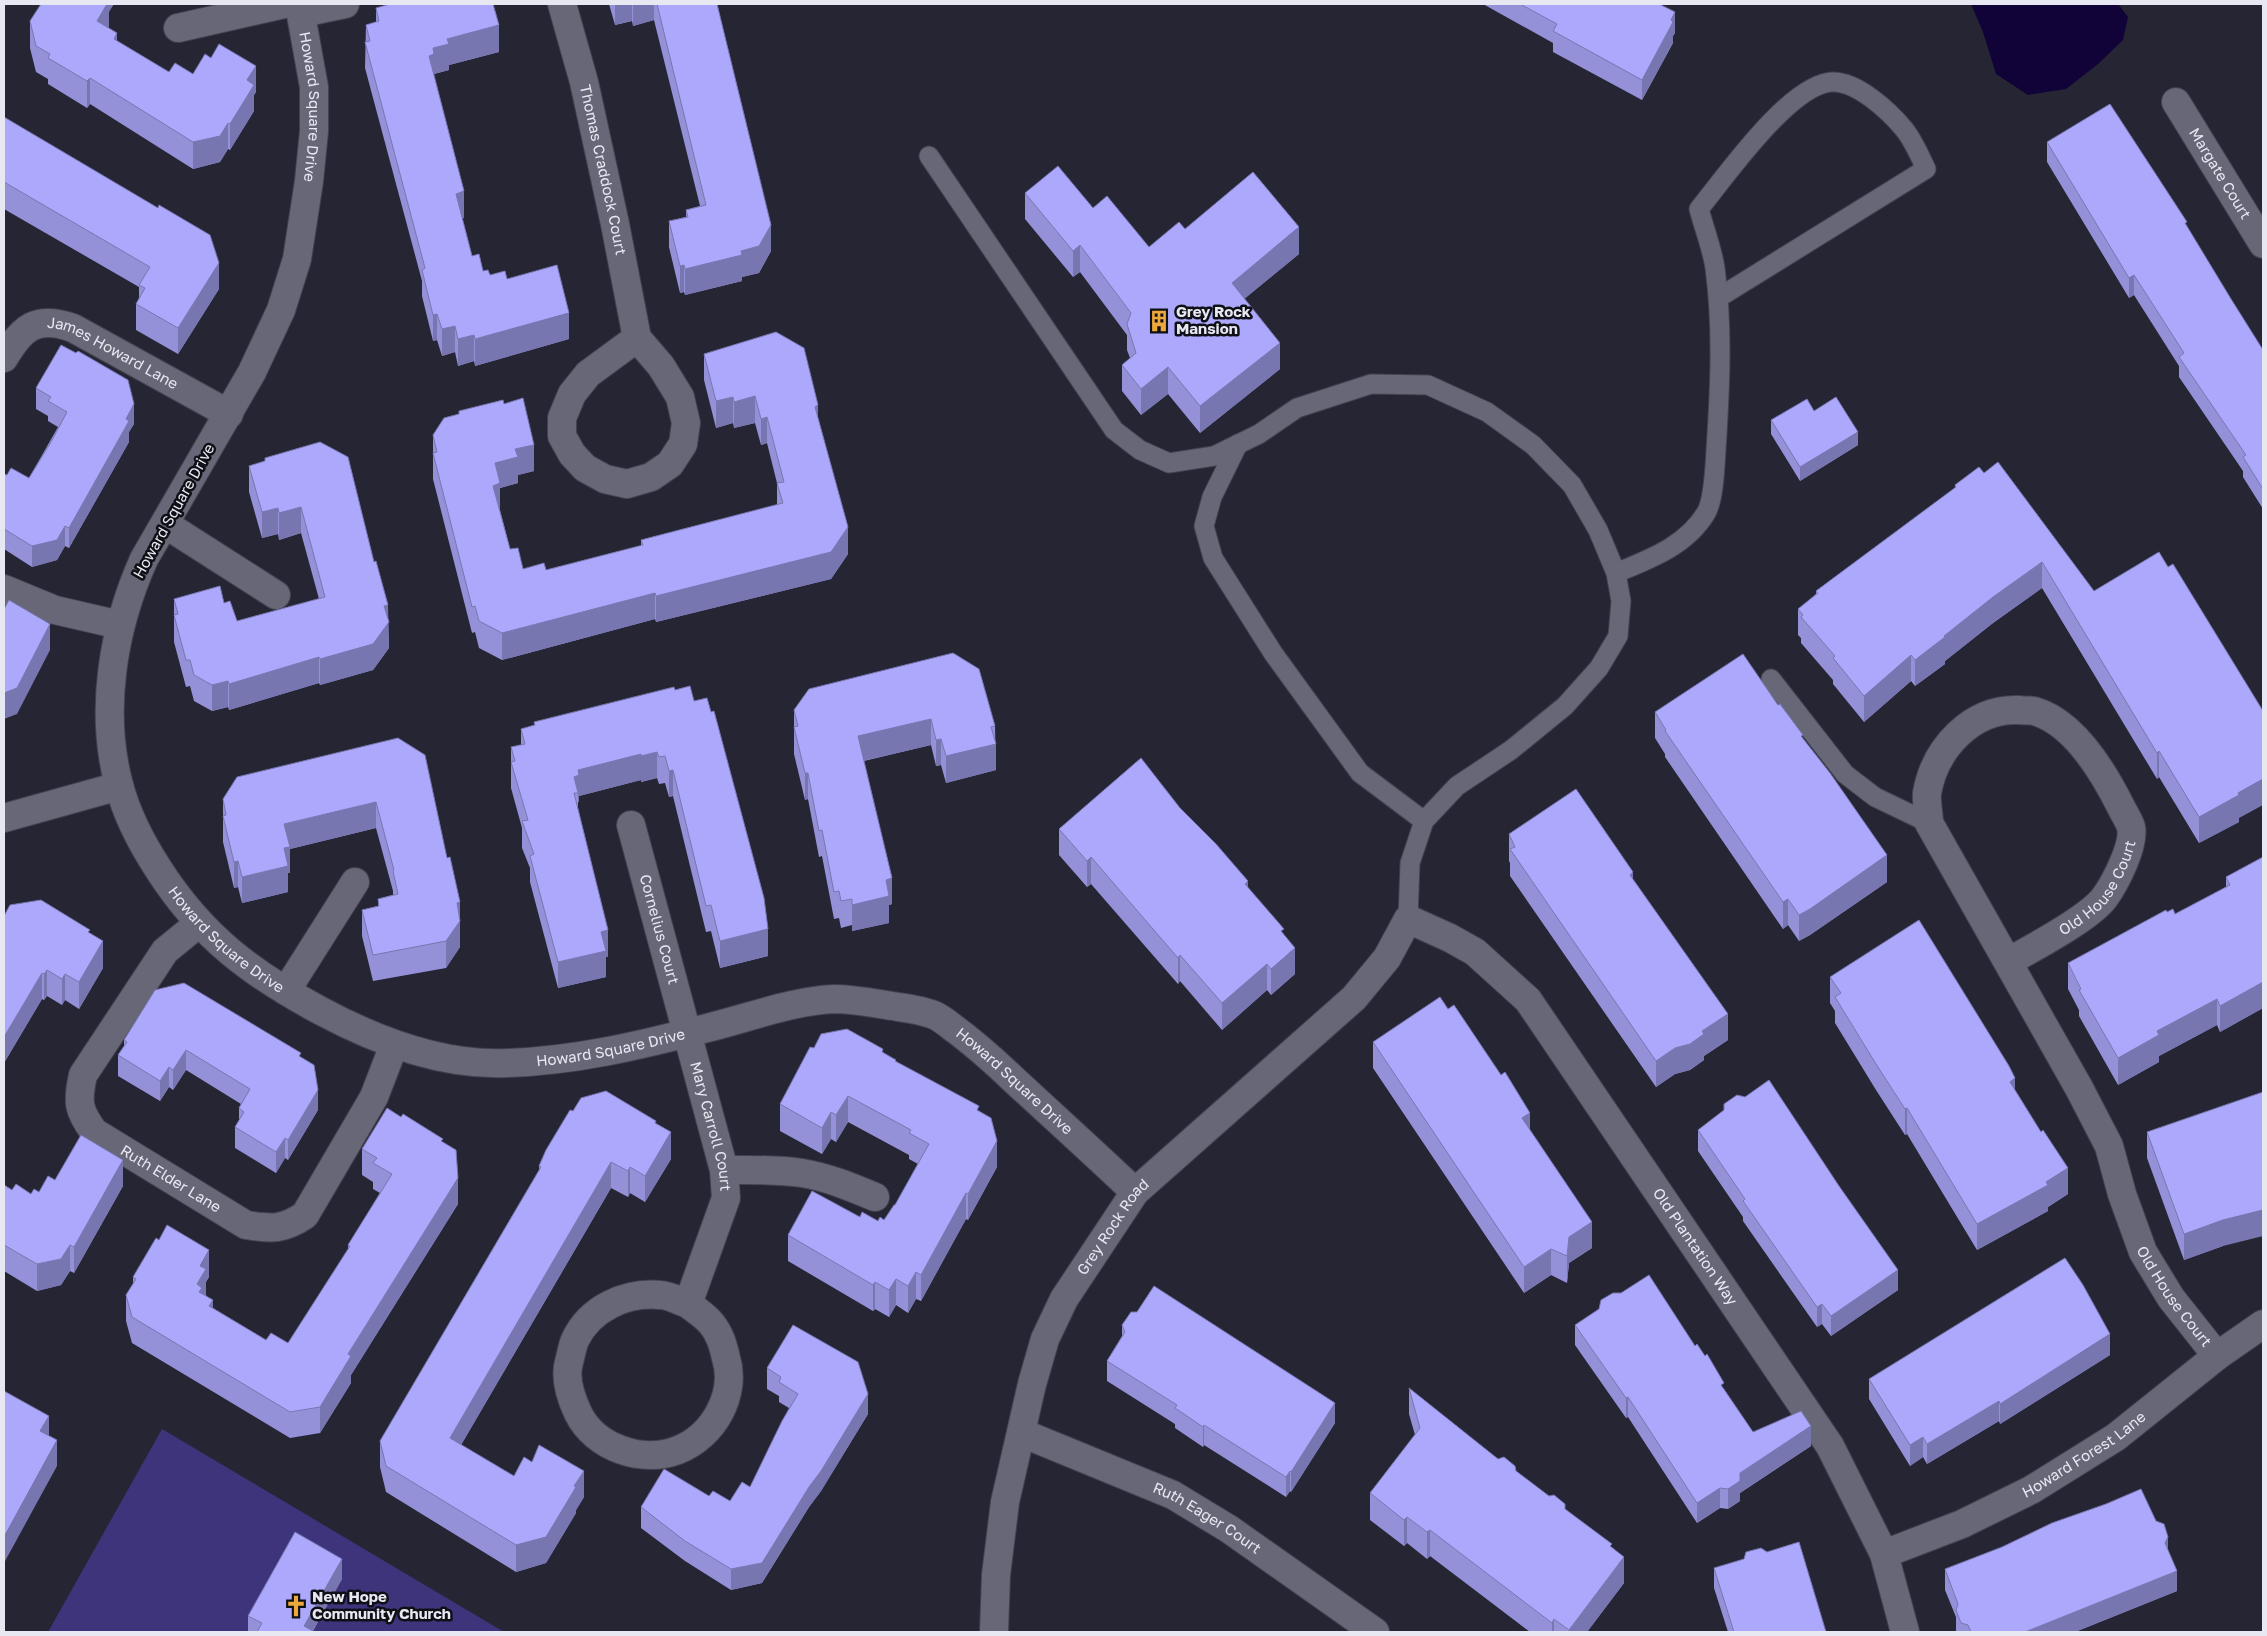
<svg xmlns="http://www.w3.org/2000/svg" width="2267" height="1636" viewBox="0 0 2267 1636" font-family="'Golos Text',sans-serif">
	<rect width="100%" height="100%" fill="#262534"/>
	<path fill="#3d347b" d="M162 1429 504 1632H312L342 1579 250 1632H48Z"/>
	<path fill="#110337" d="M1971 4H2118L2128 17 2123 40 2098 64 2066 89 2028 95 1996 74 1983 32Z"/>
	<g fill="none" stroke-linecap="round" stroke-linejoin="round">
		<g stroke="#43424f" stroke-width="21">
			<g id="lane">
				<path d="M929 156 1114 430 1140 450 1169 463 1214 456 1259 434 1297 408 1371 384 1428 385 1487 412 1533 445 1572 485 1598 530 1616 573 1621 601 1618 636 1599 668 1565 706 1511 750 1457 786 1424 821 1410 863 1408 919"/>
				<path d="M1238 444 1212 497 1204 526 1213 558 1273 653 1360 773 1424 821"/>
				<path d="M1616 573C1650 559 1686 546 1706 513 1714 500 1715 465 1716 450 1720 389 1723 328 1715 268 1712 248 1704 228 1699 209 1726 176 1790 84 1832 82 1857 81 1889 111 1904 129 1913 140 1920 156 1926 169L1718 298"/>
				<path d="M1771 679 1845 774 1875 797 1929 823"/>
			</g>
		</g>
		<g stroke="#43424f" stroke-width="30">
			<g id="street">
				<path id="s1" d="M299 4 314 87V131L309 181 297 259 281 310 252 372 144 559C113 628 99 711 119 785 127 816 142 844 159 870 202 937 252 974 321 1011 377 1041 442 1066 507 1063 575 1061 642 1045 707 1028 748 1018 792 1001 834 999 853 999 873 1003 892 1006 905 1008 922 1010 934 1015 941 1018 947 1023 952 1027 974 1043 993 1060 1013 1079 1054 1117 1095 1154 1135 1192"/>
				<path id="s2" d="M562 4 584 82 615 224 637 338 661 366 680 397 686 423 683 444 670 464 651 477 627 484 605 479 585 468 572 454 562 436V418L572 394 588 374 637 338"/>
				<path d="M302 13 345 4"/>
				<path d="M178 28 284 4"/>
				<path id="s3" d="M2176 102 2263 244"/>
				<path id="s4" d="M4 358C22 327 37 315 73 328L229 414"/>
				<path d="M165 524 276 595"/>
				<path d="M4 589 55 610 120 625"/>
				<path d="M4 818 119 786"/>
				<path id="s5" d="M631 825 724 1170 726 1198 688 1304C696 1310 705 1316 711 1323 720 1334 723 1345 726 1358 737 1394 714 1436 678 1450 643 1464 595 1448 578 1413 571 1398 564 1379 569 1362 571 1355 572 1347 575 1340 590 1308 626 1292 660 1295 669 1295 679 1301 688 1304"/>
				<path id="s6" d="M198 924 165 951 83 1075C77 1102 78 1110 94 1132L246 1225C272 1229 283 1230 305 1215L374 1097 394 1045"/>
				<path id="s7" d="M2008 962C2032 948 2090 918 2105 897 2115 883 2135 845 2131 827 2129 821 2124 813 2121 807 2104 773 2074 722 2034 711 2030 710 2024 711 2019 710 1972 708 1935 748 1927 793 1926 802 1929 814 1929 823L2079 1088 2109 1146 2122 1194 2143 1252 2171 1298 2217 1356"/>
				<path d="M286 991 355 882"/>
				<path d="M724 1170C750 1170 776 1169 802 1173 827 1177 851 1187 875 1197"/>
				<path id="s8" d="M1022 1433 1173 1495 1229 1529 1375 1632"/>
				<path id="s9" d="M1884 1554 1962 1524 2031 1490 2116 1437 2217 1356 2263 1324"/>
				<path id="s10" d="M994 1632 996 1575 1005 1502 1032 1384 1045 1339 1064 1299 1135 1192 1354 998 1387 958 1408 919 1450 938 1475 952 1528 1000 1830 1446 1884 1554 1905 1632"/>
			</g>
		</g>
		<use href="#lane" stroke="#676778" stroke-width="19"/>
		<use href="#street" stroke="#676778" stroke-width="28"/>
	</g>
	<g fill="#9491d9">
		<path d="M389 4H493L499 52 449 65V70L434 74 464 218H462L472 256 483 271 490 275 507 279 569 339 475 366 474 361 458 366 455 352 442 356 437 340 433 341 422 296V281L365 68 366 25 376 22V8L389 5Z"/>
		<path d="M609 4H717L771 251 759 273 742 277V281L685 295 684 292 680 293 669 247V221L686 217V210L700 206 654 20 633 26 632 21 615 25Z"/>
		<path d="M1483 4H1659L1675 33 1673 36V43L1642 100 1553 52V43Z"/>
		<path d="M109 12 108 28 117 41 169 72 193 74 256 92 254 95V111L230 150 228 149 220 162 193 169 90 104 87 108 48 84V79L36 72 30 48V21Z"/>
		<path d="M4 117 219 289 178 354 136 330V304L139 298V287L4 209Z"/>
		<path d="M2047 142 2187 227 2231 299 2263 350V509L2243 477V471L2179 377V366L2134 295 2129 298 2047 162Z"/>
		<path d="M1025 193 1093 208 1149 247 1185 229 1299 254 1244 299 1280 369 1200 433 1168 394 1141 415 1122 391V365L1130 358 1127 350V335L1080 272 1073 277 1025 219Z"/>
		<path d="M704 354 818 420 848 554 831 579 656 622 655 619 502 660 479 648 475 632 472 633 433 479V435L504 404 534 471 518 475V483L500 488V510L510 549 523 569 546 570 641 546V540L777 505V483L767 443 761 445 755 423 734 428 733 423 716 428 704 380Z"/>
		<path d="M36 388 134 424 129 432V442L69 548 65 546 57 560 32 567 4 549V474L7 475 29 478 58 427 48 421V416L36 409Z"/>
		<path d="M1814 411 1858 445 1800 481 1771 434V420Z"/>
		<path d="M265 458 388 619 389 648 373 670 320 685 319 683 229 710 228 707 212 711 194 701 190 686 186 687 174 642V599L224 603 237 621 319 599 301 533 279 540 278 534 262 538 249 492V466L265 461Z"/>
		<path d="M1979 467 2239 818V822L2199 843 2159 777 2157 779 2042 588 1993 623 1945 661V664L1915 686 1911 681 1864 722 1833 684V680L1801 643V638L1798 635V609L1816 594V591L1955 488V485Z"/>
		<path d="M809 689 995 726 996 770 946 783 941 765 936 766 931 745 864 761 892 904 889 905V923L852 931V925L841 928 839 918 834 919 822 856 819 857 808 799 805 800 794 754V710Z"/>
		<path d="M675 690 768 956 720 968 711 931 706 932 673 796 669 797 665 783 659 784 657 778 641 782V780L579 796V802H578V808L608 957H606V977L558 988 530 882V868L522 848V828L511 788V747L521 745V729L534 725V722Z"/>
		<path d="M1778 705 1803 739 1887 882 1810 935 1799 941 1788 925 1783 929 1665 757V754L1655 738V712Z"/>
		<path d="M398 738 447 858 460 902V947L446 968 373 981 362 936V910L378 906V899L393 895V891L376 828 290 849V873H288V892L242 903 238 887 234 888 223 842V799Z"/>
		<path d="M1180 808 1248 888 1284 935 1295 974 1271 995 1267 990 1222 1030 1180 981 1178 984 1091 884 1087 887 1059 855V829Z"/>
		<path d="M1509 834 1633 880 1728 1040 1704 1056V1060L1690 1070 1675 1074 1656 1087 1510 876V863L1509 861Z"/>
		<path d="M2263 857V1008L2220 1032 2217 1025 2159 1056V1062L2118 1085 2079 1016V1010L2068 989V963L2167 912 2175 914 2226 887V877Z"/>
		<path d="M4 916 90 933 103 968 79 1009 65 1000 62 1005 47 996 44 1000 42 999 4 1063Z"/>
		<path d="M1830 977 2068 1194 2048 1207V1211L1977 1250 1907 1134 1905 1135 1876 1090 1835 1023V1011L1830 1003Z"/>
		<path d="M124 1040 301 1058 318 1110 288 1160 285 1158 276 1173 235 1148V1127L239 1122V1108L241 1104 186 1070 173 1090 169 1087 160 1101 118 1076V1055L124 1046Z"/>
		<path d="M1373 1042 1530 1130 1592 1248 1569 1263 1567 1283 1551 1275 1524 1293 1373 1068Z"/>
		<path d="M814 1048 883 1052 896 1062 979 1111 997 1167 968 1220 966 1219 921 1301 916 1299 908 1313 896 1305 889 1317 875 1309 873 1311 788 1261V1235L860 1217 878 1221 884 1220 895 1205 918 1164 909 1159V1155L848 1122 836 1142 831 1139 822 1154 780 1131V1104Z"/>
		<path d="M573 1111 656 1124 671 1159 645 1202 630 1193 628 1197 611 1188 461 1445 514 1476 584 1497 576 1510V1513L546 1563 516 1572 386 1492 380 1467V1441L539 1170V1166Z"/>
		<path d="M1698 1130 1898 1290 1831 1336 1822 1324 1817 1327 1743 1221V1217L1698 1151Z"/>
		<path d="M2147 1132 2223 1246 2184 1260 2147 1158Z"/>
		<path d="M443 1142 458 1204 351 1375V1383L320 1433 290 1438 132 1343 126 1321V1295L133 1285V1277H209L206 1282V1295L213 1308 266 1340 288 1343 348 1250V1245L380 1193 373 1189V1182L362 1175V1149Z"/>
		<path d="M55 1180 123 1186 74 1273 70 1271 61 1285 37 1291 4 1271V1185L12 1190 31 1194 39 1192Z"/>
		<path d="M1122 1325 1335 1423 1291 1492 1290 1491 1286 1497 1204 1445 1203 1447 1175 1428V1424L1107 1381V1361L1122 1336Z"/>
		<path d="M1575 1325 1724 1389 1753 1432 1811 1446 1740 1493V1501L1728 1509 1720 1508 1697 1523 1628 1417 1626 1418 1575 1345Z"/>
		<path d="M2110 1355 2000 1424 1999 1421 1927 1464 1923 1457 1910 1466 1869 1399V1379Z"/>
		<path d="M767 1368 868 1414 821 1491 809 1507 762 1583 731 1590 685 1561 641 1528V1507L709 1496 730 1501 750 1487 789 1408 779 1402V1396L767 1389Z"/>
		<path d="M1409 1388 1498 1459 1516 1471 1565 1509 1612 1548 1624 1583 1587 1632H1530L1430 1556 1427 1559 1407 1543 1404 1546 1370 1520V1493L1415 1435 1409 1414Z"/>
		<path d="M2168 1551 2177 1591 2075 1632H1956V1617L1945 1590V1569Z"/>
		<path d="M1714 1568 1826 1632H1728L1714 1588Z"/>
		<path d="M342 1579 313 1631 315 1632H248V1616Z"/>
	</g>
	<g fill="#7876b0">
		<path d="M102 4H114L109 12V27L97 47V21Z"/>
		<path d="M615 4H632V21L615 25Z"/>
		<path d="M633 4H654V20L633 26Z"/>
		<path d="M1675 12V33L1673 36V43L1642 100V80Z"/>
		<path d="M499 25V52L449 65V70L434 74V80L429 56 433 48 447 39Z"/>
		<path d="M117 33V59L114 39Z"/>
		<path d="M256 66V92L254 95V111L230 150V124L247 80Z"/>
		<path d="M90 78V104L87 108V81Z"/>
		<path d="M228 123V149L220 162 193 169V142Z"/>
		<path d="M464 191V218L456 220V194Z"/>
		<path d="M771 225V251L759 273 742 277V281L685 295V269L741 251Z"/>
		<path d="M1299 227V254L1232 309V283Z"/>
		<path d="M1080 245V272L1073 277V251Z"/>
		<path d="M219 263V289L178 354V328Z"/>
		<path d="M684 265V292L680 293V266Z"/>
		<path d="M2134 275V295L2129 298V278Z"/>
		<path d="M569 313V339L475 366V339Z"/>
		<path d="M437 314V340L433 341V315Z"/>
		<path d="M455 326V352L442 356V329Z"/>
		<path d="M474 335V361L458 366V339Z"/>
		<path d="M1280 343V369L1200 433V406Z"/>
		<path d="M1168 367V394L1141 415V389Z"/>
		<path d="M755 396V423L734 428V402Z"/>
		<path d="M733 397V423L716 428V401Z"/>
		<path d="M134 404V424L129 432V442L69 548V528Z"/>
		<path d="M818 405V432L815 407Z"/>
		<path d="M767 417V443L761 445V419Z"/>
		<path d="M1858 432V445L1800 481V467Z"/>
		<path d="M534 445V471L518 475V483L500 488V510L493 512V486L495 463 515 449Z"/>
		<path d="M301 507V533L279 540V513Z"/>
		<path d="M278 508V534L262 538V512Z"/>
		<path d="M65 526V546L57 560 32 567V546Z"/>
		<path d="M848 527V554L831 579 656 622V596Z"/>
		<path d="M2042 562V588L1993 623 1945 661V664L1915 686V660L1944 636 1993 597Z"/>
		<path d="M655 593V619L502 660V633Z"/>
		<path d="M388 605 389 648 373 670 320 685V659L384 606Z"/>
		<path d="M50 624V650L17 714 4 719V693Z"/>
		<path d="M1911 655V681L1864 722V696Z"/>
		<path d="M319 657V683L229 710V684Z"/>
		<path d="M228 681V707L212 711V685Z"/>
		<path d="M931 719V745L858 762V736Z"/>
		<path d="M941 739V765L936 766V740Z"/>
		<path d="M996 744V770L946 783V756Z"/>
		<path d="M2159 751V777L2157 779V753Z"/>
		<path d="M657 752V778L641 782V756Z"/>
		<path d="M641 754V780L579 796V802H578V793L574 777 578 770Z"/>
		<path d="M673 770V796L669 797V771Z"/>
		<path d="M805 773H808V799L805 800Z"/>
		<path d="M2263 779V805L2239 818V822L2199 843V817L2238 793Z"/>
		<path d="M376 802V828L290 849V873H288V892L242 903V877L284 824Z"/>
		<path d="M1887 855V882L1810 935 1799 941V915Z"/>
		<path d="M1091 857V884L1087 887V861Z"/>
		<path d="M238 861V887L234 888V862Z"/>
		<path d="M1633 872V899L1630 875Z"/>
		<path d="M892 878V904L889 905V923L852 931V905L886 880Z"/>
		<path d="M1248 881V907L1245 884Z"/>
		<path d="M1788 899V925L1783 929V902Z"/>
		<path d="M460 902V947L446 968V941L457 903Z"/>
		<path d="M768 929V956L720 968V941Z"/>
		<path d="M608 930V957H606V977L558 988V962L601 932Z"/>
		<path d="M103 941V968L79 1009V982Z"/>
		<path d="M1295 948V974L1271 995V969Z"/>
		<path d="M1180 955V981L1178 984V958Z"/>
		<path d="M1267 964V990L1222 1030V1003Z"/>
		<path d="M47 970V996L44 1000V974Z"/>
		<path d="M42 973V999L4 1063V1037Z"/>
		<path d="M65 974V1000L62 1005V979Z"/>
		<path d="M2263 982V1008L2220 1032V1006Z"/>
		<path d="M2217 999V1025L2159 1056V1062L2118 1085V1058L2157 1031Z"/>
		<path d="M1728 1014V1040L1704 1056V1060L1690 1070 1675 1074 1656 1087V1061Z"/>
		<path d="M186 1050V1070L173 1090V1070Z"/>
		<path d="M169 1067V1087L160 1101V1081Z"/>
		<path d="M2015 1078V1105L2010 1082Z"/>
		<path d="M318 1090V1110L288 1160V1140Z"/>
		<path d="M848 1096V1122L836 1142V1115Z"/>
		<path d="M1907 1108V1134L1905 1135V1109Z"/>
		<path d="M831 1112V1139L822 1154V1128Z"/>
		<path d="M1530 1113V1139L1522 1118Z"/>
		<path d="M671 1132V1159L645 1202V1176Z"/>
		<path d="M285 1138V1158L276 1173V1152Z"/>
		<path d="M997 1141V1167L968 1220V1194Z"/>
		<path d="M123 1160V1186L74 1273V1247Z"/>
		<path d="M611 1162V1188L450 1464V1438Z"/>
		<path d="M630 1167V1193L628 1197V1171Z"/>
		<path d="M2068 1168V1194L2048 1207V1211L1977 1250V1224Z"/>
		<path d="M458 1178V1204L351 1375V1383L320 1433V1407L348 1354Z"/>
		<path d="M966 1193V1219L921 1301V1275Z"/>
		<path d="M2263 1210V1236L2223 1246 2184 1260V1234L2223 1220Z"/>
		<path d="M1592 1222V1248L1569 1263 1567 1283V1256L1569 1237Z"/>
		<path d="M70 1245V1271L61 1285 37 1291V1264Z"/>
		<path d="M1551 1249V1275L1524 1293V1267Z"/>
		<path d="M209 1250V1277L206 1282V1295L197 1310V1284L200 1266Z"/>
		<path d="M1898 1270V1290L1831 1336V1316Z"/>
		<path d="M916 1272V1299L908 1313V1286Z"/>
		<path d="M896 1279V1305L889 1317V1290Z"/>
		<path d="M875 1282V1309L873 1311V1285Z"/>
		<path d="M213 1300V1326L209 1306Z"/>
		<path d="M1822 1304V1324L1817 1327V1307Z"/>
		<path d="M2110 1334V1355L2000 1424V1404Z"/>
		<path d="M868 1394V1414L821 1491 809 1507 762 1583 731 1590V1569Z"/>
		<path d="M1628 1397V1417L1626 1418V1398Z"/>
		<path d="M1999 1401V1421L1927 1464V1444Z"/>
		<path d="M1335 1403V1423L1291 1492V1472Z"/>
		<path d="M49 1416V1442L40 1431Z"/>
		<path d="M1204 1425V1445L1203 1447V1427Z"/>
		<path d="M1811 1426V1446L1740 1493V1501L1728 1509V1489L1740 1473Z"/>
		<path d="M1923 1437V1457L1910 1466V1445Z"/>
		<path d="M57 1440V1466L4 1563V1537Z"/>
		<path d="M584 1471V1497L576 1510V1513L546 1563 516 1572V1545Z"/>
		<path d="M1290 1471V1491L1286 1497V1477Z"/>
		<path d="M1720 1488V1508L1697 1523V1503Z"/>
		<path d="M1407 1517V1543L1404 1546V1520Z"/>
		<path d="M1430 1530V1556L1427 1559V1532Z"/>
		<path d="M2168 1537V1557L2165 1543Z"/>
		<path d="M1624 1557V1583L1587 1632H1569V1630Z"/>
		<path d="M342 1559V1579L312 1632 304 1626Z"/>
		<path d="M2177 1571V1591L2075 1632H2025Z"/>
		<path d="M1554 1619V1632H1552V1623Z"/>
	</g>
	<g fill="#aca9fc" stroke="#7876b0">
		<path d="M41 4H107L97 21 117 33 114 39 169 72 175 63 193 74 205 54 211 58 219 44 256 66 247 80 254 85 230 124 228 123 220 136 193 142 90 78 87 81 48 58 50 54 36 46 30 21Z"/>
		<path d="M390 4H493L499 25 447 39 449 44 433 48 434 54 429 56 464 191 456 194 472 256 479 254 483 271 488 270 490 275 505 271 507 279 557 265 569 313 475 339 474 335 458 339 455 326 442 329 437 314 433 315 422 270 425 268 365 42 370 41 366 25 379 21 376 8Z"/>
		<path d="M657 4H717L771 225 759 246 741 251 742 255 685 269 684 265 680 266 669 221 688 217 686 210 706 205Z"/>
		<path d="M1520 4H1659L1675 12 1671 20 1673 22 1642 80 1553 31 1557 24Z"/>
		<path d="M2110 104 2187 222 2185 223 2231 299 2263 350V489L2243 457 2246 455 2179 357 2184 353 2134 275 2129 278 2047 142Z"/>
		<path d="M4 117 158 208 159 205 210 235 219 263 178 328 136 304 145 288 139 285 150 267 4 182Z"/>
		<path d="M1058 166 1093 208 1107 196 1149 247 1179 222 1185 229 1253 172 1299 227 1232 283 1280 343 1200 406 1168 367 1141 389 1122 365 1136 353 1127 324 1131 313 1080 245 1073 251 1025 193Z"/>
		<path d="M776 332 804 348 818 405 815 407 848 527 831 552 656 596 655 593 502 633 479 621 475 606 472 607 433 453 437 452 433 435 444 418 459 414V411L503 400 504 404 523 398 534 445 515 449 518 457 495 463 500 483 493 486 510 549 518 548 523 569 544 563 546 570 643 545 641 540 783 503 777 483 784 482 767 417 761 419 755 396 734 402 733 397 716 401 704 354Z"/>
		<path d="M61 345 76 353 78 351 128 380 134 404 126 419 129 421 69 528 65 526 57 540 32 546 4 529V474L7 475 11 468 29 478 51 442 67 412 48 401 51 397 36 388Z"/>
		<path d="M1836 397 1858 432 1800 467 1771 420 1807 399 1814 411Z"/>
		<path d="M320 442 348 457 374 562 376 561 388 605 384 606 389 622 373 644 320 659 319 657 229 684 228 681 212 685 194 675 190 660H186L174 615 178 614 174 599 220 586 224 603 230 601 237 621 325 597 301 507 279 513 278 508 262 512 249 466 265 461V458Z"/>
		<path d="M1998 462 2094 591 2159 552 2168 567 2173 564 2263 711V779L2238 793 2239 795 2199 817 2159 751 2157 753 2042 562 1993 597 1944 636 1945 637 1915 660 1911 655 1864 696 1833 658 1835 656 1801 617 1803 615 1798 609 1818 593 1816 591 1956 487 1955 485 1979 467 1984 473Z"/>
		<path d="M9 600 50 624 17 688 4 693V609Z"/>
		<path d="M953 653 979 669 995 726 991 727 996 744 946 756 941 739 936 740 931 719 858 736 892 878 886 880 889 896 852 905V899L841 901 839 891 834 892 822 830 819 831 808 773H805L794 727 798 726 794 710 809 689Z"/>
		<path d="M1743 654 1778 705 1780 704 1803 735 1801 736 1830 773 1887 855 1810 909 1799 915 1788 899 1783 902 1665 731 1666 730 1655 712Z"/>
		<path d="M690 686 694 701 707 698 711 712 714 711 764 898 768 929 720 941 711 905 706 906 673 770 669 771 665 756 659 757 657 752 641 756V754L578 770 579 775 574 777 578 793H574L608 930 601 932 606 951 558 962 530 856 534 854 522 821 528 820 511 762 515 761 511 747 525 744 521 729 535 725 534 722 674 687 675 690Z"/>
		<path d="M398 738 425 755 447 858 450 857 460 902 457 903 460 921 446 941 373 955 362 910 379 906 378 899 398 894 393 871 394 870 376 802 284 824 290 847 284 848 288 866 242 877 238 861 234 862 223 816 226 815 223 799 237 777Z"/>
		<path d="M1141 758 1180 808 1216 844 1248 881 1245 884 1284 929 1281 931 1295 948 1271 969 1267 964 1222 1003 1180 955 1178 958 1091 857 1087 861 1059 829Z"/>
		<path d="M1576 789 1633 872 1630 875 1728 1014 1702 1031 1704 1034 1690 1044 1675 1048 1656 1061 1510 849 1515 847 1509 834Z"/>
		<path d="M2263 857V982L2220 1006 2217 999 2157 1031 2159 1035 2118 1058 2079 990 2081 989 2068 963 2166 910 2167 912 2173 909 2175 914 2230 885 2226 877Z"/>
		<path d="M41 900 90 930 88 932 103 941 79 982 65 974 62 979 47 970 44 974 42 973 4 1037V916L10 905Z"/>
		<path d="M1919 920 2009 1066 2015 1078 2010 1082 2041 1132 2043 1130 2068 1168 2046 1182 2048 1185 1977 1224 1907 1108 1905 1109 1876 1064 1835 997 1841 993 1830 977Z"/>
		<path d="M184 983 301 1053 299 1056 314 1065 318 1090 288 1140 285 1138 276 1152 235 1127 244 1112 239 1108 250 1089 186 1050 173 1070 169 1067 160 1081 118 1055 127 1042 124 1040 155 990Z"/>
		<path d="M1440 997 1448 1009 1454 1005 1501 1075 1505 1072 1530 1113 1522 1118 1592 1222 1569 1237 1567 1256 1551 1249 1524 1267 1373 1042Z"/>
		<path d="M847 1029 883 1049 882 1052 896 1060 895 1061 979 1106 977 1110 991 1118 997 1141 968 1194 966 1193 921 1275 916 1272 908 1286 896 1279 889 1290 875 1282 873 1285 788 1235 812 1191 860 1217 862 1212 878 1221 880 1217 884 1220 894 1205H895L929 1144 909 1133 911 1130 848 1096 836 1115 831 1112 822 1128 780 1104 810 1047 814 1048 821 1034Z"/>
		<path d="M1769 1080 1839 1186 1898 1270 1831 1316 1822 1304 1817 1307 1743 1201 1745 1199 1698 1130 1724 1110V1104L1737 1095 1745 1097Z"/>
		<path d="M606 1091 656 1121 655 1123 671 1132 645 1176 630 1167 628 1171 611 1162 450 1438 514 1476 524 1457 532 1462 539 1445 584 1471 574 1486 576 1487 546 1537 516 1545 386 1466 380 1441 541 1167 539 1166 546 1150 570 1110 573 1111 581 1098Z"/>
		<path d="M2263 1092V1210L2223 1220 2184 1234 2147 1132Z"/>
		<path d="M387 1108 401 1117 403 1114 443 1139 441 1141 456 1150 458 1178 348 1354 351 1356 320 1407 290 1412 132 1317 126 1295 136 1279 133 1277 156 1238 159 1240 167 1225 209 1250 200 1266 206 1269 197 1284 202 1288 199 1292 213 1300 209 1306 266 1340 271 1333 288 1343 350 1246 348 1245 392 1174 373 1163 377 1158 362 1149Z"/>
		<path d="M81 1135 123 1160 74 1247 70 1245 61 1259 37 1264 4 1245V1185L12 1190 16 1184 31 1194 34 1189 39 1192 48 1176 55 1180Z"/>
		<path d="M2065 1258 2083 1285 2110 1334 2000 1404 1999 1401 1927 1444 1923 1437 1910 1445 1869 1379Z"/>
		<path d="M1649 1275 1695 1346 1697 1344 1705 1356 1707 1354 1724 1383 1721 1385 1753 1432 1801 1411 1811 1426 1740 1473V1481L1728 1489 1720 1488 1697 1503 1628 1397 1626 1398 1575 1325 1599 1309 1601 1300 1613 1293H1621Z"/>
		<path d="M1154 1286 1335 1403 1291 1472 1290 1471 1286 1477 1204 1425 1203 1427 1175 1408 1177 1405 1107 1361 1125 1332 1122 1325 1131 1312H1137Z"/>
		<path d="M793 1325 858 1362 868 1394 821 1471 809 1487 762 1563 731 1569 685 1541 641 1507 664 1469 709 1496 713 1491 730 1501 742 1482 750 1487 782 1421 798 1394 779 1382 781 1377 767 1368Z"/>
		<path d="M1409 1388 1498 1459 1504 1457 1515 1466 1516 1471 1549 1496 1554 1495 1565 1504V1509L1612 1544 1610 1546 1624 1557 1569 1630 1554 1619 1552 1623 1430 1530 1427 1532 1407 1517 1404 1520 1370 1493 1420 1428Z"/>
		<path d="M4 1391 49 1416 40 1431 57 1440 4 1537Z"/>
		<path d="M2141 1489 2156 1521 2164 1524 2168 1537 2165 1543 2177 1571 2025 1632H1971L1968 1625 1961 1623 1956 1610 1958 1604 1945 1569 2002 1547 2052 1523 2106 1504Z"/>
		<path d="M295 1532 342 1559 304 1626 315 1632H257L262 1623 248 1616Z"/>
		<path d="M1799 1542 1826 1632H1734L1714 1568 1744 1559 1746 1552 1761 1548 1767 1552Z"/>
	</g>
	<defs>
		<g id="building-bare" transform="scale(1.725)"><path d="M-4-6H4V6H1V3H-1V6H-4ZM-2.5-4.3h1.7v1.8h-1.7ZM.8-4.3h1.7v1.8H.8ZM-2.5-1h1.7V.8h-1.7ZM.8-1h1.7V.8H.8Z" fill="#eda83b" stroke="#0f0f16" stroke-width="2.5" paint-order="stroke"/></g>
		<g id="church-bare" transform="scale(1.725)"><path d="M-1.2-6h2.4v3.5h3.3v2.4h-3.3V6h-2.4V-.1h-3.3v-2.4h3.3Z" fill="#eda83b" stroke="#0f0f16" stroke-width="2.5" paint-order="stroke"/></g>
	</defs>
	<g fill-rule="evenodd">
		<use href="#building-bare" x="1159" y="321"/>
		<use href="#church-bare" x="296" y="1606"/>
	</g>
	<g text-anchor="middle" stroke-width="5" stroke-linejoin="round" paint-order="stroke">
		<g font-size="15" fill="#e8e8f2" stroke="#0f0f16">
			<text dy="5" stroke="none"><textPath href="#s1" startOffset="104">Howard Square Drive</textPath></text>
			<text dy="5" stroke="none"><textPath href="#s2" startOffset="171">Thomas Craddock Court</textPath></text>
			<text dy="5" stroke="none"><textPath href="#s3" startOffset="84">Margate Court</textPath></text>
			<text dy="5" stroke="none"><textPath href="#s4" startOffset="131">James Howard Lane</textPath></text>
			<text transform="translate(174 511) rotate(-61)" y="5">Howard Square Drive</text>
			<text dy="5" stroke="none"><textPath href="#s7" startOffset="120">Old House Court</textPath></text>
			<text dy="5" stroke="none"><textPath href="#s5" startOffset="108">Cornelius Court</textPath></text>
			<text dy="5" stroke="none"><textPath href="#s1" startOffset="1019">Howard Square Drive</textPath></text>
			<text dy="5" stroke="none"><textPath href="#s1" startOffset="1439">Howard Square Drive</textPath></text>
			<text dy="5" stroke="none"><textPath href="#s1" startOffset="1874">Howard Square Drive</textPath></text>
			<text dy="5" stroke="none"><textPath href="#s5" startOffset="312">Mary Carroll Court</textPath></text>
			<text dy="5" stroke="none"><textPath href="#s6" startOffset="342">Ruth Elder Lane</textPath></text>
			<text dy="5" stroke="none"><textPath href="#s10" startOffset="430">Grey Rock Road</textPath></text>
			<text dy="5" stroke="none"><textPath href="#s10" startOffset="1304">Old Plantation Way</textPath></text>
			<text dy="5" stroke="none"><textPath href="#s7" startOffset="1064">Old House Court</textPath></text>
			<text dy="5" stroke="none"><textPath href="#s9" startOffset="224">Howard Forest Lane</textPath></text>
			<text dy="5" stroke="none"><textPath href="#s8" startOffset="204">Ruth Eager Court</textPath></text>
		</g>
		<g font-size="15" font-weight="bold" fill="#e8e8f2" stroke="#0f0f16" text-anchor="start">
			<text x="1176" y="317">Grey Rock<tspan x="1176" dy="17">Mansion</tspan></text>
			<text x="312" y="1602">New Hope<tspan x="312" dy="17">Community Church</tspan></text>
		</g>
	</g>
	<rect width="2267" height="1636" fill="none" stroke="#e8e8f2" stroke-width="10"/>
</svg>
